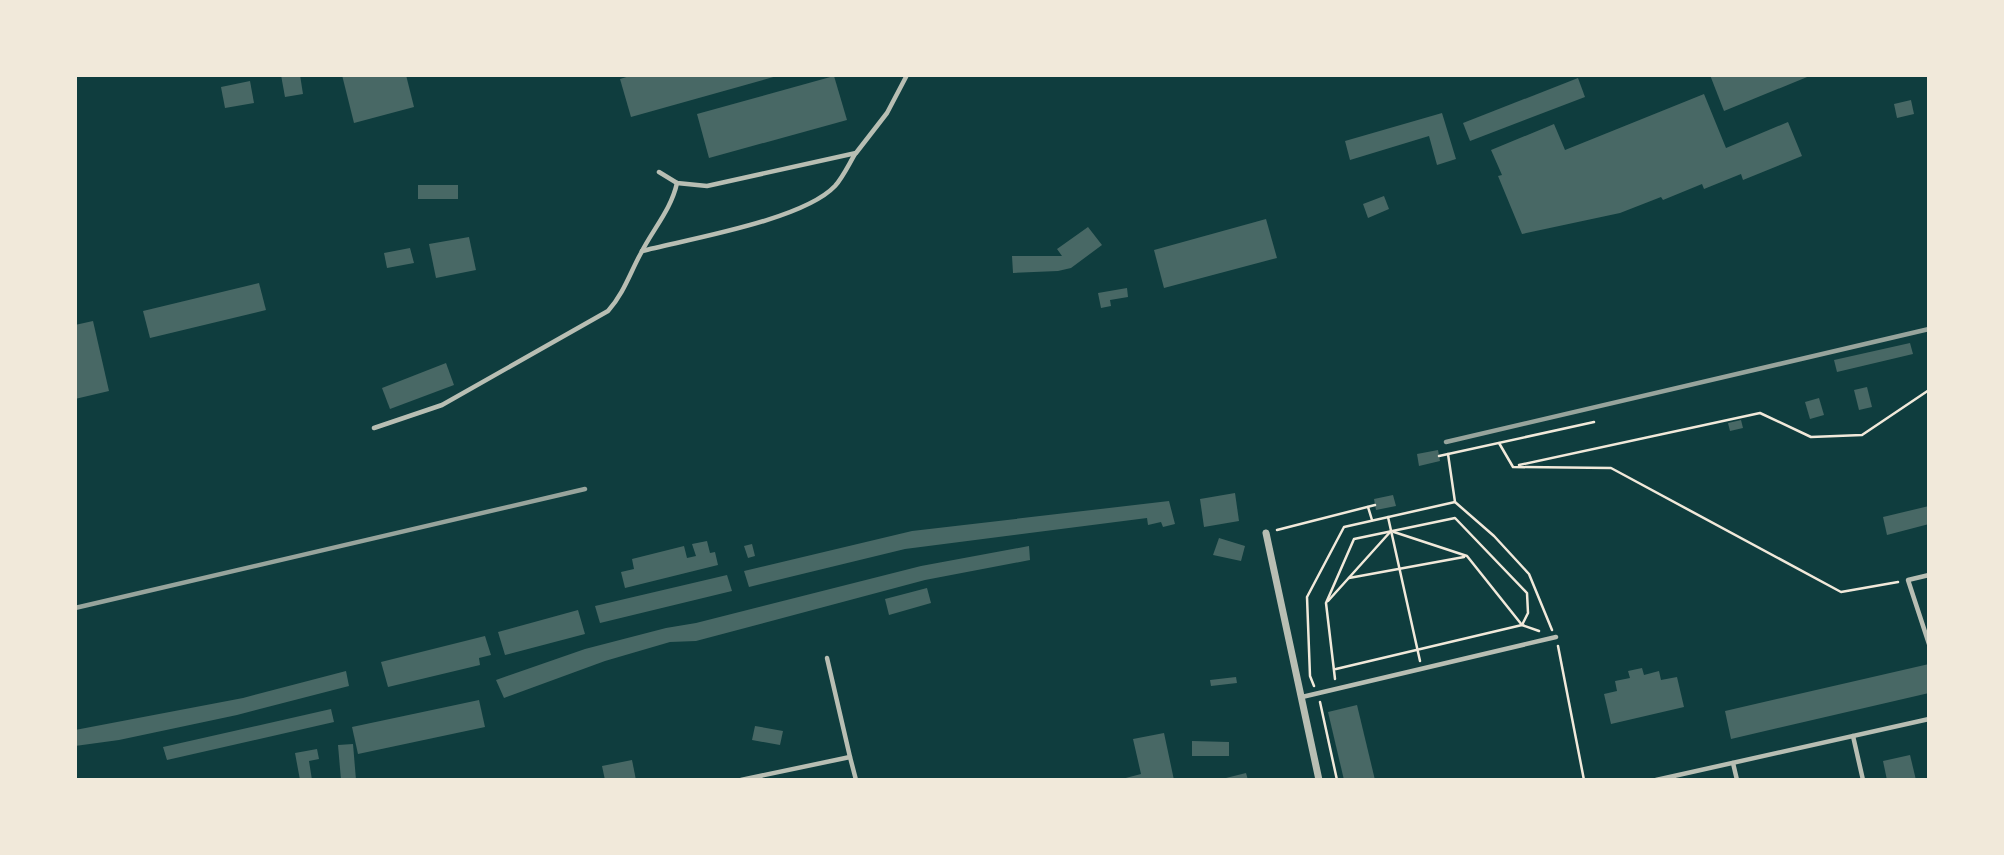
<svg xmlns="http://www.w3.org/2000/svg" width="2004" height="855" viewBox="0 0 2004 855" font-family="'DejaVu Sans',sans-serif">
	<rect width="100%" height="100%" fill="#0f3d3e"/>
	<g fill="#486865">
		<path d="M281 75H300L303 94 285 97Z"/>
		<path d="M342 75H406L414 107 354 123Z"/>
		<path d="M633 75H777V76L631 117 620 79Z"/>
		<path d="M1710 75H1812L1724 111Z"/>
		<path d="M834 76 847 120 709 158 697 114Z"/>
		<path d="M1578 78 1585 97 1470 141 1463 123Z"/>
		<path d="M250 81 254 103 225 108 221 87Z"/>
		<path d="M1704 94 1726 148 1788 122 1802 156 1743 180 1741 174 1704 189 1702 184 1663 200 1661 197 1620 213 1522 234 1498 176 1502 175 1491 150 1554 124 1565 150Z"/>
		<path d="M1911 100 1914 114 1897 118 1894 104Z"/>
		<path d="M1442 113 1456 159 1437 165 1429 136 1350 160 1345 141Z"/>
		<rect x="418" y="185" width="40" height="14"/>
		<path d="M1384 196 1389 209 1368 218 1363 204Z"/>
		<path d="M1266 219 1277 258 1164 288 1154 250Z"/>
		<path d="M1088 227 1102 245 1071 268 1058 271 1013 273 1012 256H1062L1057 249Z"/>
		<path d="M469 237 476 270 436 278 429 244Z"/>
		<path d="M410 248 414 263 387 268 384 253Z"/>
		<path d="M259 283 266 310 150 338 143 311Z"/>
		<path d="M1127 288 1128 297 1110 300 1111 306 1101 308 1098 293Z"/>
		<path d="M93 321 109 391 75 399V325Z"/>
		<path d="M1910 343 1913 354 1837 372 1834 360Z"/>
		<path d="M446 363 454 385 390 409 382 388Z"/>
		<path d="M1867 387 1872 407 1859 410 1854 390Z"/>
		<path d="M1819 398 1824 415 1810 419 1805 402Z"/>
		<path d="M1741 420 1743 428 1730 431 1728 423Z"/>
		<path d="M1438 450 1440 461 1419 466 1417 454Z"/>
		<path d="M1235 493 1239 521 1204 527 1200 499Z"/>
		<path d="M1393 495 1396 506 1376 510 1374 499Z"/>
		<path d="M1169 501 1175 524 1163 527 1161 522 1148 525 1147 518 905 549 749 587 744 571 912 531Z"/>
		<path d="M1929 506V524L1887 535 1883 517Z"/>
		<path d="M1219 538 1245 546 1241 561 1213 555Z"/>
		<path d="M707 541 710 553 715 552 718 565 625 588 621 572 634 569 632 559 684 546 687 558 696 556 692 544Z"/>
		<path d="M752 544 755 556 748 558 744 546Z"/>
		<path d="M1029 546 1030 560 925 580 696 641 670 642 605 661 504 698 496 680 585 649 666 628 696 623 921 566Z"/>
		<path d="M727 575 732 591 600 623 595 606Z"/>
		<path d="M927 588 931 603 889 615 885 599Z"/>
		<path d="M578 610 585 634 505 655 498 632Z"/>
		<path d="M485 636 491 655 479 658 480 665 388 687 381 662Z"/>
		<path d="M1929 664V693L1731 739 1725 711Z"/>
		<path d="M1642 668 1644 675 1659 671 1661 680 1677 677 1684 707 1611 724 1604 694 1617 691 1615 681 1630 678 1628 671Z"/>
		<path d="M346 671 349 686 237 715 119 740 75 746V730L243 698Z"/>
		<path d="M1236 677 1237 683 1211 686 1210 680Z"/>
		<path d="M479 700 485 727 358 754 352 727Z"/>
		<path d="M1357 705 1375 780H1344L1328 712Z"/>
		<path d="M331 709 334 722 167 760 163 747Z"/>
		<path d="M755 726 783 731 780 745 752 740Z"/>
		<path d="M1164 733 1174 780H1118L1141 774 1133 739Z"/>
		<path d="M1192 741 1229 742V756H1192Z"/>
		<path d="M353 744 356 780H341L338 745Z"/>
		<path d="M317 749 319 759 309 761 312 780H300L295 753Z"/>
		<path d="M1910 755 1916 780H1887L1883 761Z"/>
		<path d="M632 760 636 780H605L602 766Z"/>
		<path d="M1246 773 1248 780H1222V779Z"/>
	</g>
	<g fill="none" stroke-linecap="round" stroke-linejoin="round">
		<g stroke="#f1e9da" stroke-width="2.5">
			<path d="M1499 443 1513 467 1611 468 1841 592 1898 582"/>
			<path d="M1448 454 1455 502 1494 536 1529 574 1552 630"/>
			<path d="M1439 456 1594 422"/>
			<path d="M1519 465 1760 413 1811 437 1862 435 1929 390"/>
			<path d="M1368 507 1372 520"/>
			<path d="M1388 517 1420 661"/>
			<path d="M1277 530 1375 505"/>
			<path d="M1394 532 1467 556 1522 625 1539 631"/>
			<path d="M1349 578 1464 557"/>
			<path d="M1328 601 1391 531"/>
			<path d="M1558 646 1584 780"/>
			<path d="M1335 679 1326 603 1354 539 1455 518 1527 593 1528 613 1522 625 1336 669"/>
			<path d="M1314 686 1310 676 1307 597 1344 527 1455 502"/>
			<path d="M1320 702 1337 780"/>
		</g>
		<g stroke="#b8beb3" stroke-width="4.5">
			<path d="M659 172 677 183 707 186 856 153 887 113 907 75"/>
			<path d="M642 251C689 239 803 220 835 186 843 177 849 164 855 154"/>
			<path d="M374 428 442 405 608 311C624 293 630 273 641 253 653 229 671 210 677 183"/>
			<path d="M1929 575 1908 580 1929 644"/>
			<path d="M827 658 850 757"/>
			<path d="M1302 697 1556 637"/>
			<path d="M1853 736 1863 780"/>
			<path d="M1733 763 1737 780"/>
			<path d="M741 780 850 757 856 780"/>
			<path d="M1656 780 1929 719"/>
		</g>
		<path stroke="#b8beb3" stroke-width="7" d="M1266 533 1319 780"/>
		<g stroke="#97a49c" stroke-width="4.5">
			<path d="M1446 442 1929 329"/>
			<path d="M75 608 585 489"/>
		</g>
	</g>
	<rect width="2004" height="855" fill="none" stroke="#f1e9da" stroke-width="154"/>
</svg>
